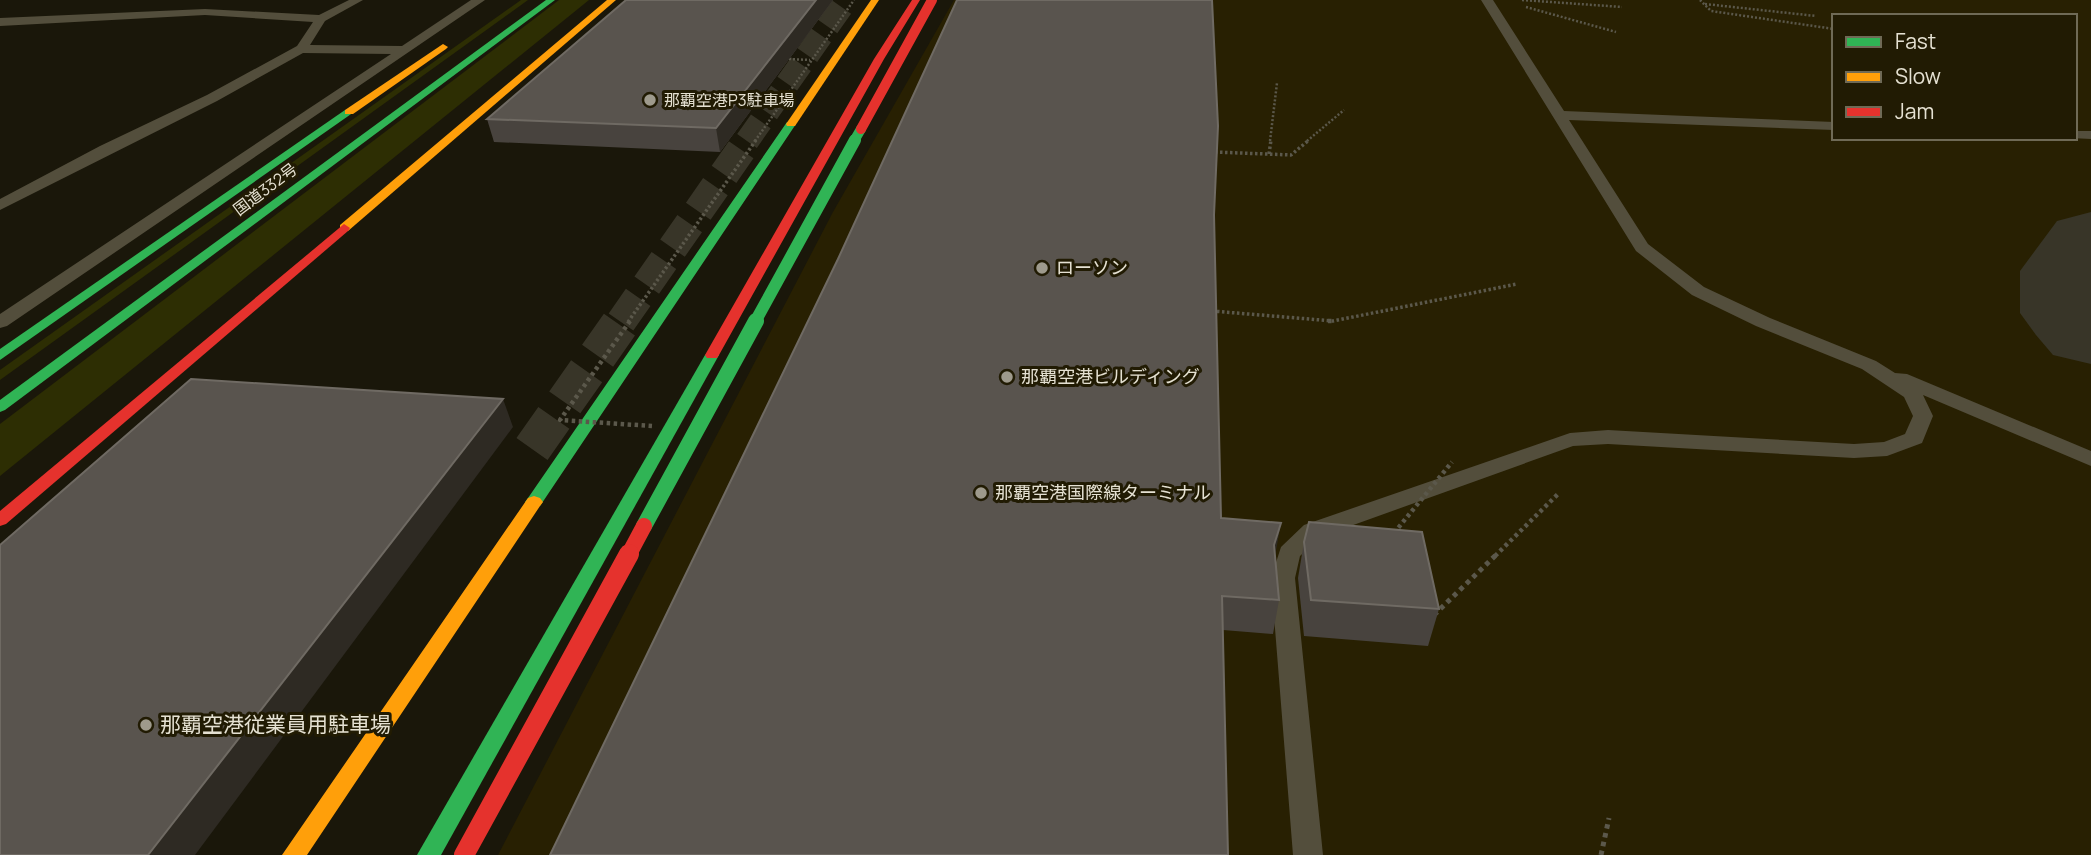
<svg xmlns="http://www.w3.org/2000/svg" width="2091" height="855" viewBox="0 0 2091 855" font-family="Manrope,'Noto Sans JP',sans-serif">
	<rect width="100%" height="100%" fill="#1a170a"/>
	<path fill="#282002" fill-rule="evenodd" d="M954 0H2091V855H498L833 212ZM1834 16H2075V138H1834Z"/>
	<g fill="#2d2e03">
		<path d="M521 0H528L0 380V370Z"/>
		<path d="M559 0H589L0 476V424Z"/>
	</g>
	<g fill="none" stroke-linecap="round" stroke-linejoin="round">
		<path fill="#383528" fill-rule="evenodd" d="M2091 212V364L2053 355 2036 335 2020 313V271L2057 221Z"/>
		<path stroke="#383528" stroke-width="24" stroke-dasharray="24 11" stroke-linecap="butt" d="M747 141 846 0"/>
		<path stroke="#383528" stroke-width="30" stroke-dasharray="30 15" stroke-linecap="butt" d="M621 322 748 140"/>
		<path stroke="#383528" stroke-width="38" stroke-dasharray="38 19" stroke-linecap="butt" d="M532 449 622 321"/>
		<g stroke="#5b584b" stroke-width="2.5" stroke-dasharray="2 2" stroke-linecap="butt">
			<path d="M1522 0 1622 7"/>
			<path d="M1700 0 1711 11 1834 29"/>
			<path d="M1705 4 1816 16"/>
			<path d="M1526 7 1616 32"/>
			<path d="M1270 141 1277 83"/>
			<path d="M1307 141 1344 110"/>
		</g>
		<g stroke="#5b584b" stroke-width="3.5" stroke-dasharray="2.5 2.5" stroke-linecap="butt">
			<path d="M1215 152 1291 155 1309 140"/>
			<path d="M1269 154 1271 140"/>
			<path d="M1212 311 1333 321 1517 284"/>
		</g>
		<g stroke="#5b584b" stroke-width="4.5" stroke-dasharray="3.5 3.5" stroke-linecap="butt">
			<path d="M1328 321H1335"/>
			<path d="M1495 556 1558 494"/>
		</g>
		<g stroke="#5b584b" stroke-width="5" stroke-dasharray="4.5 4.5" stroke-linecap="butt">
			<path d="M1434 615 1497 554"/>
			<path d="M1601 855 1609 818"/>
		</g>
		<g fill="#534e3c" fill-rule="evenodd">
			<path d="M349 0H363L325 21 310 45 402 46 471 0H485L7 326 0 328V314L391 54 303 53 217 101 0 210V199L100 146 207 95 297 46 313 22 205 15 0 26V18L205 9 319 15Z"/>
			<path d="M1481 0H1493L1564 111 1834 122V130L1569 120 1648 244 1704 287 1770 318 1876 361 1895 373 1907 374 2091 451V466L1923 395 1933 416 1922 443 1887 456 1854 458 1608 444 1573 446 1320 537 1300 556 1295 578 1323 855H1293L1271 578 1281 547 1304 525 1570 433 1608 430 1854 444 1884 442 1905 434 1913 416 1904 397 1862 369 1756 326 1692 295 1636 251Z"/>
			<path d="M2075 131H2091V139L2071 138H2075Z"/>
		</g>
		<g fill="#30b455" fill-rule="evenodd">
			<path d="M546 0H555L5 410 0 412V400Z"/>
			<path d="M345 110 354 112 0 360V349Z"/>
			<path d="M787 122 796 124 540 506H528L525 502 528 498Z"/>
			<path d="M712 351 719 355 441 855H417L705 355Z"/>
		</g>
		<g fill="#ff9f0a" fill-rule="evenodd">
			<path d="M607 0H616L348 231H340V225Z"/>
			<path d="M871 0H879L795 126H787L786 124Z"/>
			<path d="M443 44 448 47 446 49 353 114H345V110Z"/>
			<path d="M534 496 540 498 543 502 540 506 307 855H282L528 498Z"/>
		</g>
		<g fill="#e5322d" fill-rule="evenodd">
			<path d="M912 0H920L884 59 719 355 717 358H707L705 355 874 59Z"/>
			<path d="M344 224 350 228 348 231 6 524 0 526V511Z"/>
		</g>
		<g stroke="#5b584b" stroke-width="2.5" stroke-dasharray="2 2" stroke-linecap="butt">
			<path d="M789 59 810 60"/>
			<path d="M755 141 854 0"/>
		</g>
		<path stroke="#5b584b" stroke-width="3.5" stroke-dasharray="2.5 2.5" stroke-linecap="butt" d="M628 322 756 140"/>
		<g stroke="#5b584b" stroke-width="4.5" stroke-dasharray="3.5 3.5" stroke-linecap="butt">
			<path d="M630 321 560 420 652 426"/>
			<path d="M1394 533 1452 462"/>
		</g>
		<path stroke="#30b455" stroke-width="10" d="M854 141 861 129"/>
		<path stroke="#30b455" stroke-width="12" d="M755 322 855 140"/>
		<path stroke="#30b455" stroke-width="16" d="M644 526 756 321"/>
		<path stroke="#e5322d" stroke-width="10" d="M861 129 932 0"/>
		<path stroke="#e5322d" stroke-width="16" d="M628 556 644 526"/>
		<path stroke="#e5322d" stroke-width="20" d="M464 855 629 554"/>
	</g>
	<g fill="#48433e">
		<path d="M626 0H833L720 152 494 142 487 119Z"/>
		<path d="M1214 215 1221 518 1275 557 1279 600 1273 634 1223 630Z"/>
		<path d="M1304 542 1439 609 1428 646 1304 636 1298 578Z"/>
	</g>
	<g fill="#2e2a23">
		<path d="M816 0H833L720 152 716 128Z"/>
		<path d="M503 399 513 427 195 855H148Z"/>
		<path d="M1281 523 1275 556 1274 545Z"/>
	</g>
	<g fill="#59544e" stroke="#6f6a63" stroke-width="2">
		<path d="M626 0H816L716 128 487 119Z"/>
		<path d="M957 0H1212L1218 126 1214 215 1221 518 1281 523 1274 545 1279 600 1222 596 1228 855H550L838 259Z"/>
		<path d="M191 379 503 399 148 855H0V545Z"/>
		<path d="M1309 522 1422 532 1439 609 1311 600 1304 542Z"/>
	</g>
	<g fill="#9e9a8c" stroke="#211b03" stroke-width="2.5">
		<circle cx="650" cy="100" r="7"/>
		<circle cx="1042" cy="268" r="7"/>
		<circle cx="1007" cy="377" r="7"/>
		<circle cx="981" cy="493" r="7"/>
		<circle cx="146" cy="725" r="7"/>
	</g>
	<g text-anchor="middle" stroke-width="6" stroke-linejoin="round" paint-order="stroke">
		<g font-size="16" fill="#e5e1d2" stroke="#211b03" text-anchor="start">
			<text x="664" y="106">那覇空港P3駐車場</text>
		</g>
		<g font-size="16" fill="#e5e1d2" stroke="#211b03">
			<text transform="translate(265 189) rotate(-37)" y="6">国道332号</text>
		</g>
		<g font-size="18" fill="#e5e1d2" stroke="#211b03" text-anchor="start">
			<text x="1056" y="274">ローソン</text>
			<text x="1021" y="383">那覇空港ビルディング</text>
			<text x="995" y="499">那覇空港国際線ターミナル</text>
		</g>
		<g font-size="21" fill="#e5e1d2" stroke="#211b03" text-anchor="start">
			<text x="160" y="732">那覇空港従業員用駐車場</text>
		</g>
	</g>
	<rect x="1832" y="14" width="245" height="126" fill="#211b03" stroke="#6f6a56" stroke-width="2"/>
	<rect x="1846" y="37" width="35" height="10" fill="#30b455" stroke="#6f6a56" stroke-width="2"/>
	<text x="1895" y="49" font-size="21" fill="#e5e1d2">Fast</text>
	<rect x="1846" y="72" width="35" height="10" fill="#ff9f0a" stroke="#6f6a56" stroke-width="2"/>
	<text x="1895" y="84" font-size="21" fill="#e5e1d2">Slow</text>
	<rect x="1846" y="107" width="35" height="10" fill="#e5322d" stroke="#6f6a56" stroke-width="2"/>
	<text x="1895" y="119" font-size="21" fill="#e5e1d2">Jam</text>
</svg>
